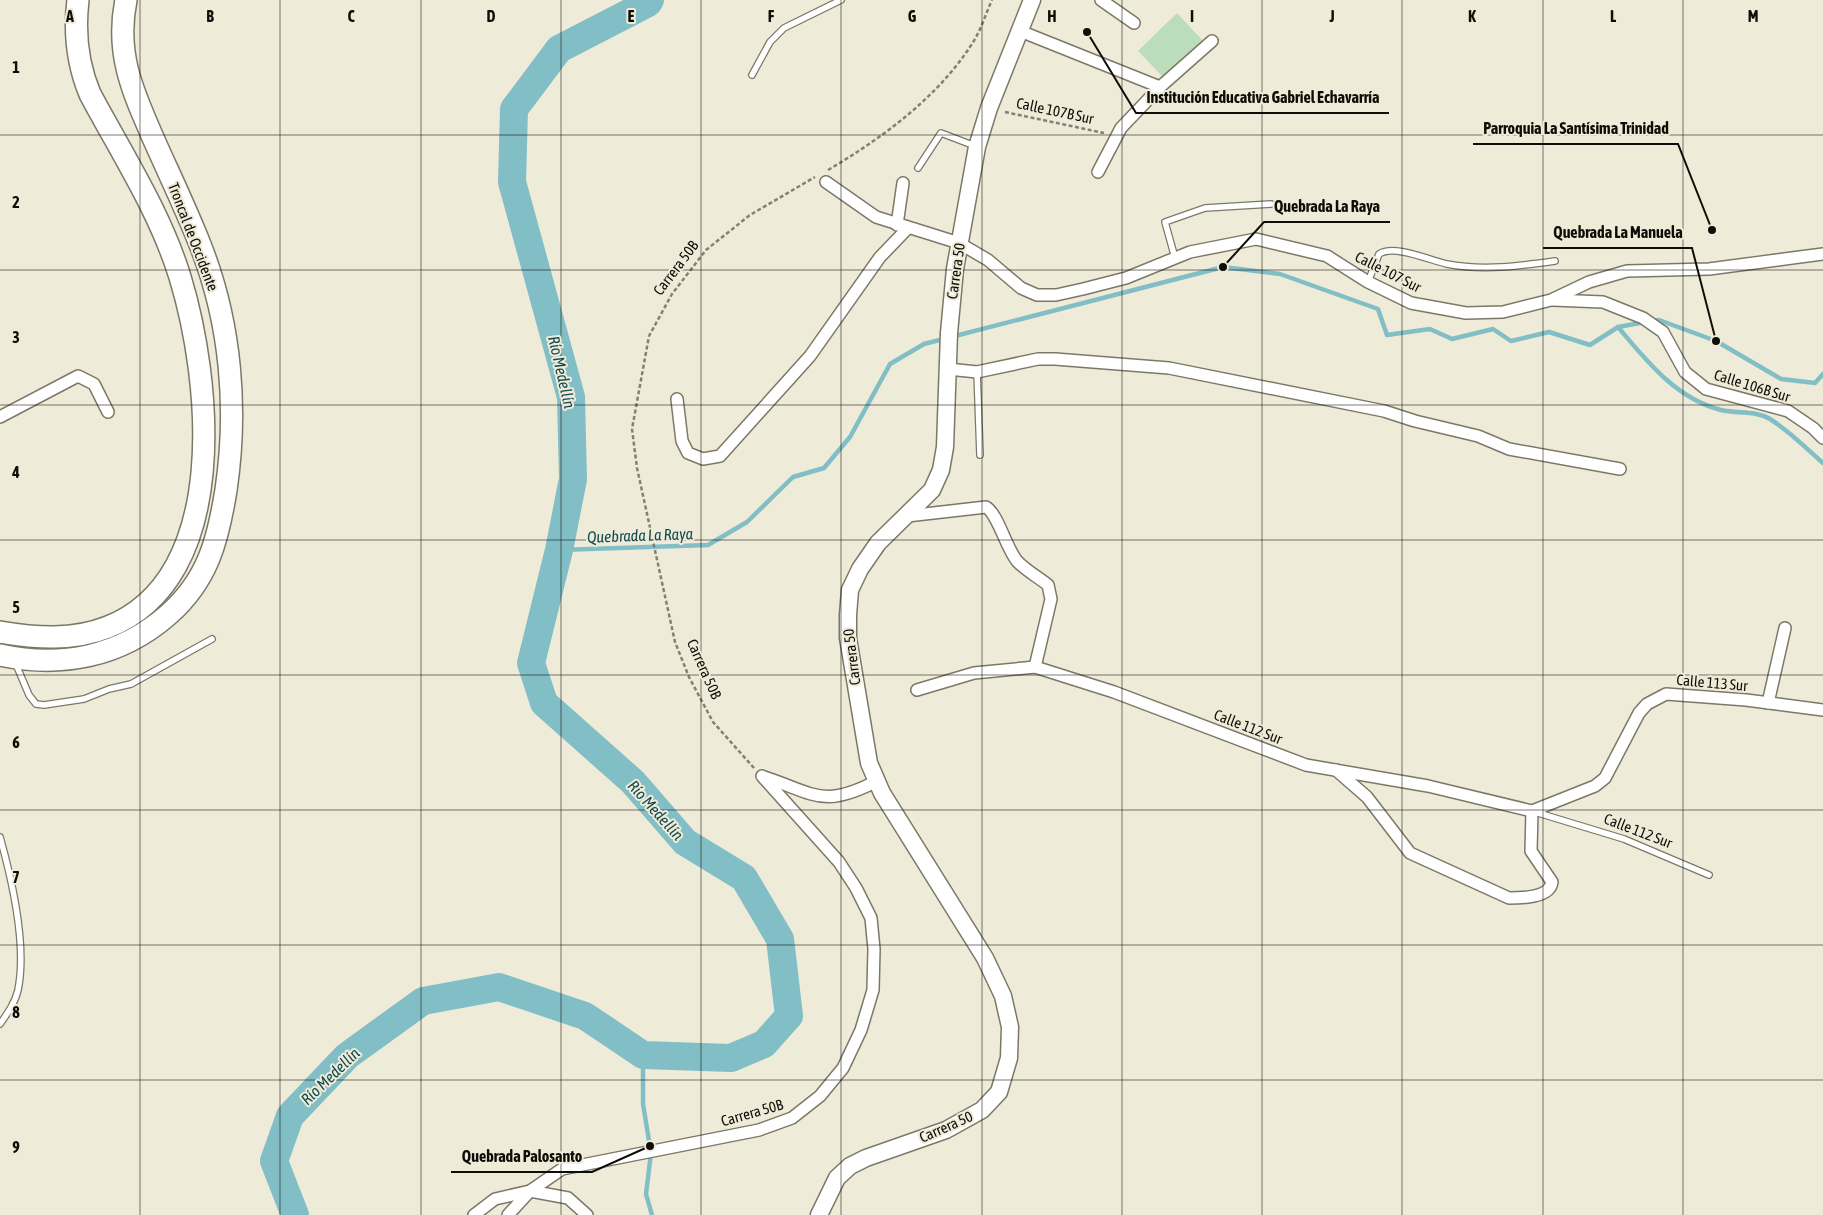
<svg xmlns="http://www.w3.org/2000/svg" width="1823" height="1215" viewBox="0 0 1823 1215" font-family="'Asap Condensed',sans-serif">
	<rect width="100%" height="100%" fill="#efebd9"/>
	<path fill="#bcddbc" d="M1177 13 1203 41 1164 78 1138 51Z"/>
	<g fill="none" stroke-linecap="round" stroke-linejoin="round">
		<g stroke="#81bec5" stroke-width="4.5">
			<path d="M1652 321 1659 320 1716 341 1781 379 1815 383 1823 374"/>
			<path d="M1618 327 1645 322"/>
			<path d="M559 550 708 545 747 522 793 477 824 468 850 437 890 364 924 344 1223 267 1280 274 1378 309 1387 335 1430 329 1452 339 1493 329 1511 341 1549 332 1590 345 1618 327C1646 360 1676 399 1721 410 1737 414 1755 410 1770 419 1789 431 1806 448 1823 463"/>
			<path d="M643 1055V1104L651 1153 646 1194 652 1215"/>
		</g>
		<path stroke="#81bec5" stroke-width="28" d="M295 1215 274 1161 290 1116 347 1056 423 1001 499 987 585 1016 643 1055 731 1058 764 1044 789 1016 780 939 744 878 685 842 633 782 544 703 531 663 559 550 573 479 571 397 512 182 514 109 559 49 648 3 650 0"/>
		<g stroke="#7c7868" stroke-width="8">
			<g id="lane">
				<path d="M752 75 770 42 784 28 841 0"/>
				<path d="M918 168 941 133 975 146"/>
				<path d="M1175 258 1165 222 1205 208 1271 204"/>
				<path d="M1368 282 1379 254C1394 244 1429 260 1447 264 1483 271 1519 266 1555 261"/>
				<path d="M977 372 980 455"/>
				<path d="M15 662 29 695 36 704 44 705 84 699 109 689 131 684 212 639"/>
				<path d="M1535 812 1624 839 1709 875"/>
				<path d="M0 837C12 880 27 946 18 990 15 1003 7 1014 0 1024"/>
			</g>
		</g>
		<g stroke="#7c7868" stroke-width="14">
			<g id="street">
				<path d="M1101 0 1134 23"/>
				<path d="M1020 31 1160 87"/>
				<path d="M1098 172 1121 128 1160 87 1212 41"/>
				<path d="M826 182 876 217 959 243 988 260 1021 288 1037 295H1056L1083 289 1126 278 1190 252 1256 239 1327 256 1368 282 1411 303 1466 313 1503 312 1551 300 1589 282 1627 271 1709 269 1823 254"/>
				<path d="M897 225 903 183"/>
				<path d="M1553 300 1603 302 1643 318 1663 332 1685 372 1706 389 1788 411 1813 428 1823 438"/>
				<path d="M948 369 977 372 1038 359H1055L1169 368 1384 411 1415 421 1478 436 1509 449 1620 469"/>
				<path d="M677 399 682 441 688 453 703 459 720 456 810 356 880 257 907 229"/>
				<path d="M0 417 78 376 94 384 108 412"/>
				<path d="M907 516 986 507C998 514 1006 548 1017 561 1025 570 1038 577 1048 585L1051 599 1035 667 1114 692 1306 765 1428 786 1532 811"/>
				<path d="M917 690 974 673 1035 667"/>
				<path d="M1768 703 1785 628"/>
				<path d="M1336 770 1367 797 1410 853 1509 898C1521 898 1550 898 1552 882L1531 851 1532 811"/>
				<path d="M764 777C816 794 822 809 877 781"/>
				<path d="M1532 811 1595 786 1605 778 1639 713 1647 704 1666 694 1746 700 1823 710"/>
				<path d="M474 1215 495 1199 530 1191 568 1198 587 1215"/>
				<path d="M508 1215 530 1191 562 1169 759 1130 792 1118 820 1096 843 1068 861 1030 873 990 874 949 871 918 856 888 839 862 762 776"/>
			</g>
		</g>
		<g stroke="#7c7868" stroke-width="19">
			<path id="secondary" d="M819 1215 837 1178 850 1166 866 1158 946 1130 982 1110 999 1092 1009 1058 1010 1027 1003 996 985 958 882 793 869 763 848 638V615L850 590 860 569 878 543 932 490 941 470 945 447 949 333 955 269 977 147 989 108 1032 0"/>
		</g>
		<g stroke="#7c7868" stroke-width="24">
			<g id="highway">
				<path d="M0 632C36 638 73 641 108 627 232 578 211 379 180 277 160 212 122 154 90 94 77 63 74 33 78 0"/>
				<path d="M0 655C61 668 120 657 168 615 208 580 218 540 226 490 238 409 231 324 201 247 187 211 170 176 154 140 133 92 115 54 126 0"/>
			</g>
		</g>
		<g stroke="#838074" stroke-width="2.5" stroke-dasharray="4 2.5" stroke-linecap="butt">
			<path d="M1005 112 1104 133"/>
			<path d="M828 170C884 137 941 95 975 39 982 27 986 13 992 0"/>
			<path d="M754 768 713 722 689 677 675 642 637 468 632 429 649 336 672 294 706 250 750 215 815 177"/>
		</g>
		<use href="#lane" stroke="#fff" stroke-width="5.5"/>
		<use href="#street" stroke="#fff" stroke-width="11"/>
		<use href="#secondary" stroke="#fff" stroke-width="16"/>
		<use href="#highway" stroke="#fff" stroke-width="21"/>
	</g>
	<path fill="none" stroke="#0f0d07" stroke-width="1" stroke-opacity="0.55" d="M140 0V1215M280 0V1215M421 0V1215M561 0V1215M701 0V1215M841 0V1215M982 0V1215M1122 0V1215M1262 0V1215M1402 0V1215M1543 0V1215M1683 0V1215M0 135H1823M0 270H1823M0 405H1823M0 540H1823M0 675H1823M0 810H1823M0 945H1823M0 1080H1823"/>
	<g text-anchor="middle" stroke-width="4" stroke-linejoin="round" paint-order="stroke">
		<g font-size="15" fill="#0f0d07" stroke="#efebd9">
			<text transform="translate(1055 111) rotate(12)" y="5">Calle 107B Sur</text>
			<text transform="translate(193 237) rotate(69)" y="5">Troncal de Occidente</text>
			<text transform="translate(676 268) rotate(-53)" y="5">Carrera 50B</text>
			<text transform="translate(956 271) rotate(-82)" y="5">Carrera 50</text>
			<text transform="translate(1388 272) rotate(27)" y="5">Calle 107 Sur</text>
			<text transform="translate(1752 386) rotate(17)" y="5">Calle 106B Sur</text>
			<text transform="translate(852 657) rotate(-97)" y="5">Carrera 50</text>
			<text transform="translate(704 669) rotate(66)" y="5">Carrera 50B</text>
			<text transform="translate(1712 683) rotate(5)" y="5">Calle 113 Sur</text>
			<text transform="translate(1248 727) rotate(21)" y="5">Calle 112 Sur</text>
			<text transform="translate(1638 831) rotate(21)" y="5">Calle 112 Sur</text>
			<text transform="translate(752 1113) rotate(-16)" y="5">Carrera 50B</text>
			<text transform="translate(946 1127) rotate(-24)" y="5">Carrera 50</text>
		</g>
		<g font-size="16" font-style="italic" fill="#10494e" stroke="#efebd9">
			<text transform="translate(562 372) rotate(77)" y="6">Río Medellín</text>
			<text transform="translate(640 535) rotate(-2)" y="6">Quebrada La Raya</text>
			<text transform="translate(656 810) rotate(48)" y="6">Río Medellín</text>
			<text transform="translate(330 1076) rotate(-44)" y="6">Río Medellín</text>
		</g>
	</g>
	<g font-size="16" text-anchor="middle" font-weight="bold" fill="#0f0d07" stroke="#efebd9" stroke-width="4" stroke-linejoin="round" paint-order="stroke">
		<text x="70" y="22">A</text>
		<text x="210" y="22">B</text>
		<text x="351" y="22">C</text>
		<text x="491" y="22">D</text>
		<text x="631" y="22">E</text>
		<text x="771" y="22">F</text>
		<text x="912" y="22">G</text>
		<text x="1052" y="22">H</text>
		<text x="1192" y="22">I</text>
		<text x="1332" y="22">J</text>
		<text x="1472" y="22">K</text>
		<text x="1613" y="22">L</text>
		<text x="1753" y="22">M</text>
		<text x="16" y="73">1</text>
		<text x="16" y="208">2</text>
		<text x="16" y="343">3</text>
		<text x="16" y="478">4</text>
		<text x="16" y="613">5</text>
		<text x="16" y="748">6</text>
		<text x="16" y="883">7</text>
		<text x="16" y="1018">8</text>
		<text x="16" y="1153">9</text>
	</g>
	<path fill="none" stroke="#0f0d07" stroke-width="2" d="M1087 32L1136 113H1389M1712 230L1678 144H1473M1223 267L1264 222H1390M1716 341L1692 248H1543M650 1146L592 1172H451"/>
	<g fill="#0f0d07" stroke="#efebd9" stroke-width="2">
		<circle cx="1087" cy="32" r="5"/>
		<circle cx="1712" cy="230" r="5"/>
		<circle cx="1223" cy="267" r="5"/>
		<circle cx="1716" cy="341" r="5"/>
		<circle cx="650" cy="1146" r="5"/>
	</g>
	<g font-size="16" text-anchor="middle" font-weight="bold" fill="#0f0d07" stroke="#efebd9" stroke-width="4" stroke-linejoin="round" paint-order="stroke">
		<text x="1263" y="103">Institución Educativa Gabriel Echavarría</text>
		<text x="1576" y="134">Parroquia La Santísima Trinidad</text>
		<text x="1327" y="212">Quebrada La Raya</text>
		<text x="1618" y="238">Quebrada La Manuela</text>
		<text x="522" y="1162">Quebrada Palosanto</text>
	</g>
</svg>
